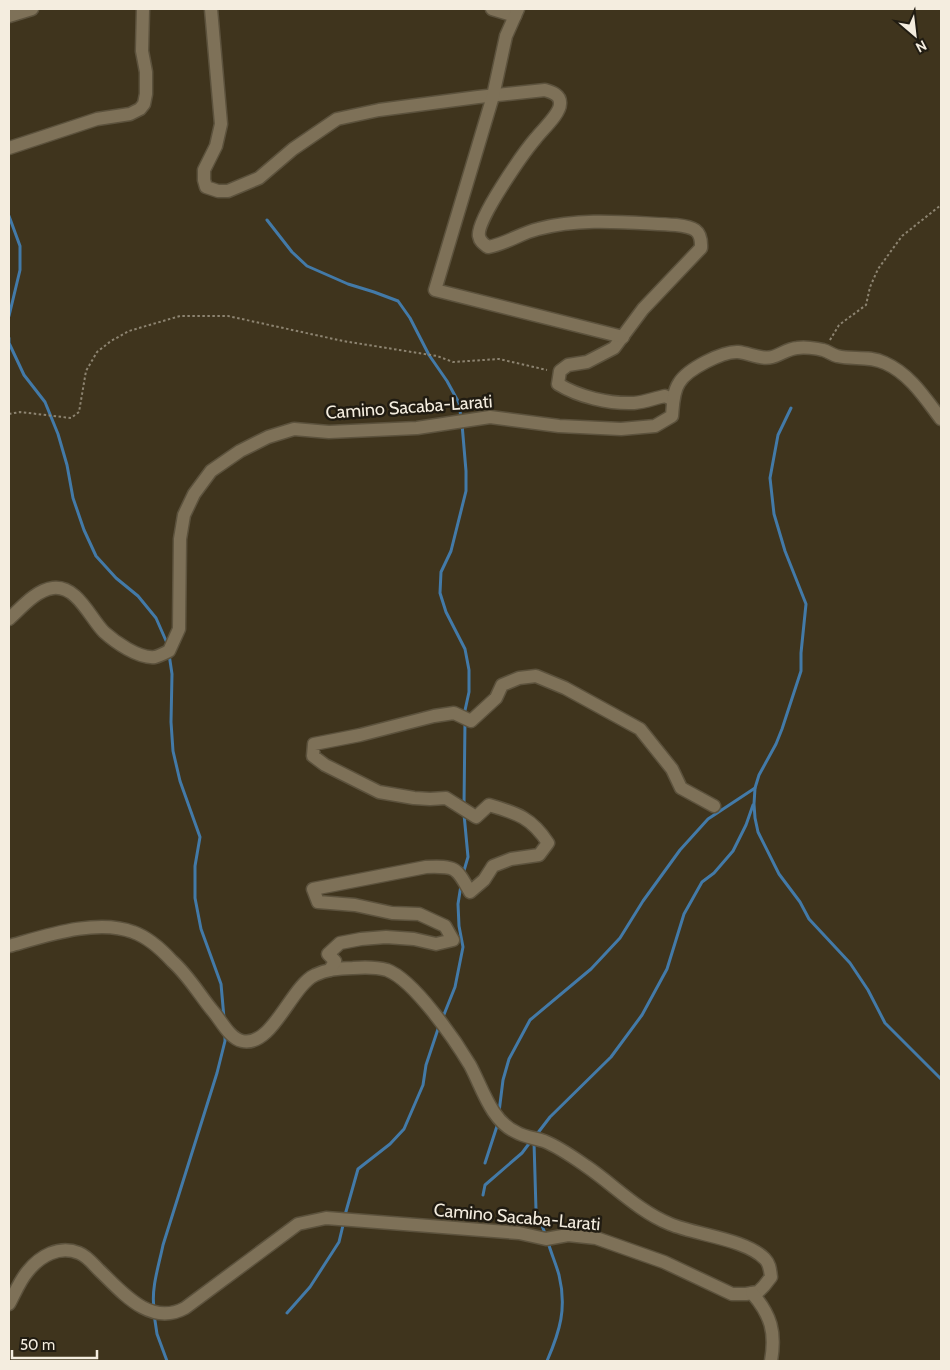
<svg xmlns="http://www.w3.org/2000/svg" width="950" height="1370" viewBox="0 0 950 1370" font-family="Cabin,sans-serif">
	<rect width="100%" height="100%" fill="#3f341d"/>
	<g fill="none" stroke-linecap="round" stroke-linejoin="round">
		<g stroke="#437aa8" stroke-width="3">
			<path d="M9 216 20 246V270L9 316"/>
			<path d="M267 220 292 252 307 266 348 284 374 292 398 301 410 318 429 355 447 381 459 403 461 418"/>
			<path d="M9 338V343L24 375 45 402 58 434 67 465 73 498 84 530 96 556 116 578 138 596 156 618 167 643"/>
			<path d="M791 408 778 435 770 478 774 514 785 551 806 604 801 653V671L782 729 776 744 759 775 755 788 754 804 755 818 758 832 779 874 800 902 809 919 850 963 868 990 885 1023 941 1079"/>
			<path d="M462 424 466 471V491L451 551 441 572 440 593 446 612 465 649 469 670V692L464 715"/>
			<path d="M169 654 172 674 171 722 173 751 180 781 200 837 195 866V898L201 929 221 984 224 1018"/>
			<path d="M464 805 465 721"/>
			<path d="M463 874 468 857 464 814"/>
			<path d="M443 1017 455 987 463 947 459 926 458 904 461 885"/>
			<path d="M499 1112 503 1080 509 1059 530 1020 591 969 620 938 643 901 680 850 708 819 755 788"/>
			<path d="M537 1134 550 1117 611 1057 642 1015 667 969 684 914 702 882 714 873 733 851 746 825 753 805"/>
			<path d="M534 1142 536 1210 546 1236"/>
			<path d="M485 1163 498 1123"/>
			<path d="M483 1195 485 1185 522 1153 531 1141"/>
			<path d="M345 1215 358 1169 390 1144 404 1129 423 1085 426 1065 439 1026"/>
			<path d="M154 1308C151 1288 159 1265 163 1245L217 1073 225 1041V1034"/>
			<path d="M287 1313 310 1287 339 1242 344 1221"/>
			<path d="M154 1314 157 1334 167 1361"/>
			<path d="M547 1361C560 1331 567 1308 559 1275 556 1264 551 1253 548 1242"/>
		</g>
		<g stroke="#5c523d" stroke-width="15">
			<g id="minor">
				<path d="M211 9 221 124 216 146 204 170V180L206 187 218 191H228L259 178 293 149 337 119 379 110 478 97 545 90C552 92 561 95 560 104 560 114 542 130 536 138 524 152 476 220 479 236 480 242 484 244 488 247 506 244 521 233 538 229 584 217 629 223 676 225 693 227 702 229 701 248L643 309 614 348 587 362 568 365 560 371 558 384C579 397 609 404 634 403 645 402 655 398 665 396L673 400"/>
				<path d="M492 9 515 16"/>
				<path d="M518 9 506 36 493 96 435 290 623 337"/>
				<path d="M9 16 32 9"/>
				<path d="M9 148 97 119 130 114 140 109 144 104 146 94V72L142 51 143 9"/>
				<path d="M9 619C21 608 36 590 53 588 77 585 90 618 104 632 115 642 139 659 155 657 159 656 165 653 169 651L179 629 180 539 184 515 194 494 211 471 240 451 268 437 294 429 329 432 417 428 490 417 559 426 621 429 655 426 672 416C673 405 673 392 679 383 687 369 723 351 738 352 749 353 761 360 772 357 780 355 787 349 797 348 804 347 816 348 823 350 828 351 832 355 837 356 853 360 868 355 885 363 910 374 925 398 941 419"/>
				<path d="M9 946C45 936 97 918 133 932 147 937 162 950 172 961 188 975 199 994 212 1010 221 1020 229 1038 242 1041 272 1048 291 986 315 975 327 969 340 968 353 968 364 967 376 967 387 970 414 980 455 1040 470 1065 482 1087 491 1121 516 1132 524 1137 535 1138 544 1141 559 1147 573 1157 586 1166 614 1185 638 1211 670 1224 696 1235 746 1239 765 1259 770 1264 770 1270 771 1277L764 1286 758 1292 746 1294H732L664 1262 596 1238 568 1235 546 1239 519 1233 326 1218 298 1224 185 1308C150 1327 122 1292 99 1270 93 1264 87 1256 79 1253 59 1245 40 1256 28 1271 20 1280 15 1293 9 1304"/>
				<path d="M330 970 335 961 328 954 340 943 361 939 386 937 414 939 436 944 453 940 445 926 419 914 392 913 355 905 318 902 313 889 426 867C456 866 456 867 470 892L484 880 493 866 511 859 539 855 548 843C532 818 517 813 489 805L476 817 446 798 430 799 414 798 379 792 325 765 313 756 314 744 360 735 434 716 454 713 471 721 496 698 502 685 519 678 536 676 565 688 640 729 672 769 681 788 714 806"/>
				<path d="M752 1293C771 1315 776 1332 771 1361"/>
			</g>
		</g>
		<g stroke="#8d8471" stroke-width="2" stroke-dasharray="2.5 2.5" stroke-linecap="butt">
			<path d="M830 340 839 325 866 305 870 287 878 269 902 236 941 205"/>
			<path d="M9 414 20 412 71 418 79 412 86 371 97 352 111 341 129 331 180 316H228L343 341 437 356 453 362 499 359 547 370"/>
		</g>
		<use href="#minor" stroke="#7e7158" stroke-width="12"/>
	</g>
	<g text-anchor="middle" stroke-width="5" stroke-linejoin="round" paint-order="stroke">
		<g font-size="18" fill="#f4eddf" stroke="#211c12">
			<text transform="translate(409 407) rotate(-4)" y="6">Camino Sacaba-Larati</text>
			<text transform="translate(517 1217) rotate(5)" y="6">Camino Sacaba-Larati</text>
		</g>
	</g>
	<rect width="950" height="1370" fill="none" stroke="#f4eddf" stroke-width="20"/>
	<g transform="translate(915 35) rotate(152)" stroke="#211c12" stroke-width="4" paint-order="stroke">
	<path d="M0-4L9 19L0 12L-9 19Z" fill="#f4eddf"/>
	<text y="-8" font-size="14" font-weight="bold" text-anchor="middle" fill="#f4eddf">N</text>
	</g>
	<path d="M12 1350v8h85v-8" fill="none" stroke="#f4eddf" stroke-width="2.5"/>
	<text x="20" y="1350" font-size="15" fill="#f4eddf" stroke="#211c12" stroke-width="4" paint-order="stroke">50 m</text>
</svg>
